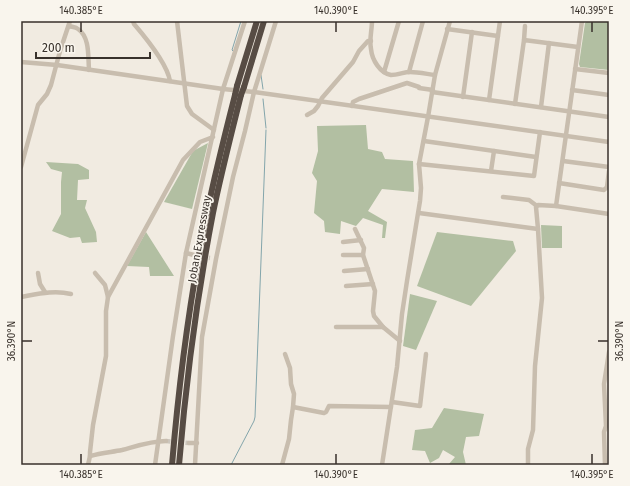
<svg xmlns="http://www.w3.org/2000/svg" width="630" height="486" viewBox="0 0 630 486" font-family="'Fira Sans',sans-serif">
	<rect width="100%" height="100%" fill="#f1ebe1"/>
	<g fill="#b2bfa2">
		<path d="M588 21H609V70L580 67 579 64 585 23Z"/>
		<path d="M366 125 368 149 382 152 385 159 413 161 414 192 382 189 368 211 387 222 385 238H382L383 225 363 218 356 226 341 221 340 234 325 232 324 221 314 213 317 181 312 173 318 151 317 126Z"/>
		<path d="M208 143 192 209 164 202 193 151Z"/>
		<path d="M46 162 78 164 89 170V179L78 180 77 200H87L85 208 96 232 97 242 82 243 80 237 70 238 52 231 61 214V182L62 172 51 169Z"/>
		<path d="M541 225 562 226V248H542Z"/>
		<path d="M146 232 174 276H150L149 267 127 266Z"/>
		<path d="M437 232 513 241 516 251 471 306 417 286Z"/>
		<path d="M410 294 437 301 416 350 403 346Z"/>
		<path d="M444 408 484 414 479 436 466 437 463 452 466 465H450L449 464 455 457 443 450 439 458 430 463 425 451 412 450 415 430 432 428Z"/>
	</g>
	<g fill="none" stroke-linecap="round" stroke-linejoin="round">
		<g stroke="#83a5ab" stroke-width="1">
			<path d="M233 51 232 50 241 21"/>
			<path d="M261 75 263 89"/>
			<path d="M263 99 266 128"/>
			<path d="M231 465 254 421 255 417 266 130"/>
		</g>
		<g stroke="#ccc6bd" stroke-width="4.5" stroke-dasharray="4.5 2" stroke-linecap="butt">
			<path d="M196 256 210 258"/>
			<path d="M166 441 189 443"/>
		</g>
		<g stroke="#c8bdae" stroke-width="4.5">
			<path d="M133 21 134 24C146 38 167 63 170 81"/>
			<path d="M177 21 187 106 192 114 214 130"/>
			<path d="M372 21C372 30 369 40 371 49 372 60 380 73 391 75 398 75 404 72 410 72 418 72 427 74 435 75"/>
			<path d="M69 26C72 27 76 27 78 29 90 37 88 57 89 70"/>
			<path d="M447 29 498 36"/>
			<path d="M524 40 525 26"/>
			<path d="M21 62 57 65 223 89 254 92 609 142"/>
			<path d="M575 69 609 73"/>
			<path d="M384 72 399 21"/>
			<path d="M409 72 423 21"/>
			<path d="M572 90 609 95"/>
			<path d="M432 92 609 117"/>
			<path d="M463 97 472 32"/>
			<path d="M489 100 500 21"/>
			<path d="M515 104 524 40 578 47"/>
			<path d="M352 106 353 102 359 99 407 83 419 87V88L433 90"/>
			<path d="M541 107 549 43"/>
			<path d="M307 115 314 111 318 106 322 98 353 62 359 51 368 41H371"/>
			<path d="M424 141 536 157"/>
			<path d="M563 161 609 167"/>
			<path d="M419 164 534 176 540 132"/>
			<path d="M21 167 38 105 47 94 51 85 60 51 70 21"/>
			<path d="M491 171 494 151"/>
			<path d="M559 183 604 190 607 187 609 171"/>
			<path d="M503 197 529 200 537 206"/>
			<path d="M556 206 582 21"/>
			<path d="M419 213 538 229"/>
			<path d="M355 229 364 248 363 255 375 291 373 311 374 316 383 327"/>
			<path d="M343 242 361 240"/>
			<path d="M186 253 194 255"/>
			<path d="M343 255H363"/>
			<path d="M344 271 368 269"/>
			<path d="M38 273 40 284 45 292"/>
			<path d="M95 273 105 285 108 297"/>
			<path d="M346 286 373 284"/>
			<path d="M21 297C38 294 54 290 71 294"/>
			<path d="M336 327H383L400 341"/>
			<path d="M392 402 420 406 426 354"/>
			<path d="M293 407 324 413 326 412 329 406 391 407"/>
			<path d="M189 443H197"/>
			<path d="M90 456V452L93 425 106 356V311L108 297 183 160 200 142 213 137"/>
			<path d="M88 465 90 456C101 453 112 452 122 450 137 446 151 441 166 441"/>
			<path d="M155 465 173 336 186 253 223 89 245 21"/>
			<path d="M195 465 202 337 216 259 233 177 245 131 254 92 276 21"/>
			<path d="M282 465 289 439 291 420 293 407 294 394 291 384 290 368 285 354"/>
			<path d="M382 465 397 367 402 314 407 281 420 201 421 188 419 164 428 117 435 75 450 21"/>
			<path d="M528 465V449L533 430 535 366 542 298 538 229 536 207 538 205 556 206 609 214"/>
			<path d="M605 465 604 432 606 426 604 384 609 352"/>
		</g>
		<g stroke="#574c44" stroke-width="6">
			<path d="M237 86 257 21"/>
			<path d="M244 87 264 21"/>
			<path d="M172 465C179 381 190 296 207 213 215 173 225 134 235 95"/>
			<path d="M179 465C186 381 197 296 213 213 221 174 231 135 241 95"/>
		</g>
		<g stroke="#574c44" stroke-width="6">
			<path d="M235 95 237 86"/>
			<path d="M241 95 244 87"/>
		</g>
	</g>
	<path fill="none" stroke="#38312b" stroke-width="1.5" d="M81 22V32M336 22V32M592 22V32M22 341H32M598 341H608M81 454V464M336 454V464M592 454V464"/>
	<g text-anchor="middle" stroke-width="3.5" stroke-linejoin="round" paint-order="stroke">
		<g font-size="11" fill="#38312b" stroke="#f9f5ed">
			<text transform="translate(199 239) rotate(-80)" y="4">Joban Expressway</text>
		</g>
	</g>
	<rect width="630" height="486" fill="none" stroke="#f9f5ed" stroke-width="44"/>
	<path d="M36 52v6h114v-6" fill="none" stroke="#38312b" stroke-width="2"/>
	<text x="42" y="52" font-size="12" fill="#38312b" stroke="#f9f5ed" stroke-width="3" paint-order="stroke">200 m</text>
	<rect x="22" y="22" width="586" height="442" fill="none" stroke="#38312b" stroke-width="1.5"/>
	<g font-size="10" text-anchor="middle" fill="#38312b">
		<text x="81" y="14">140.385°E</text>
		<text x="336" y="14">140.390°E</text>
		<text x="592" y="14">140.395°E</text>
		<text transform="translate(11 341) rotate(-90)" y="4">36.390°N</text>
		<text transform="translate(619 341) rotate(-90)" y="4">36.390°N</text>
		<text x="81" y="478">140.385°E</text>
		<text x="336" y="478">140.390°E</text>
		<text x="592" y="478">140.395°E</text>
	</g>
</svg>
